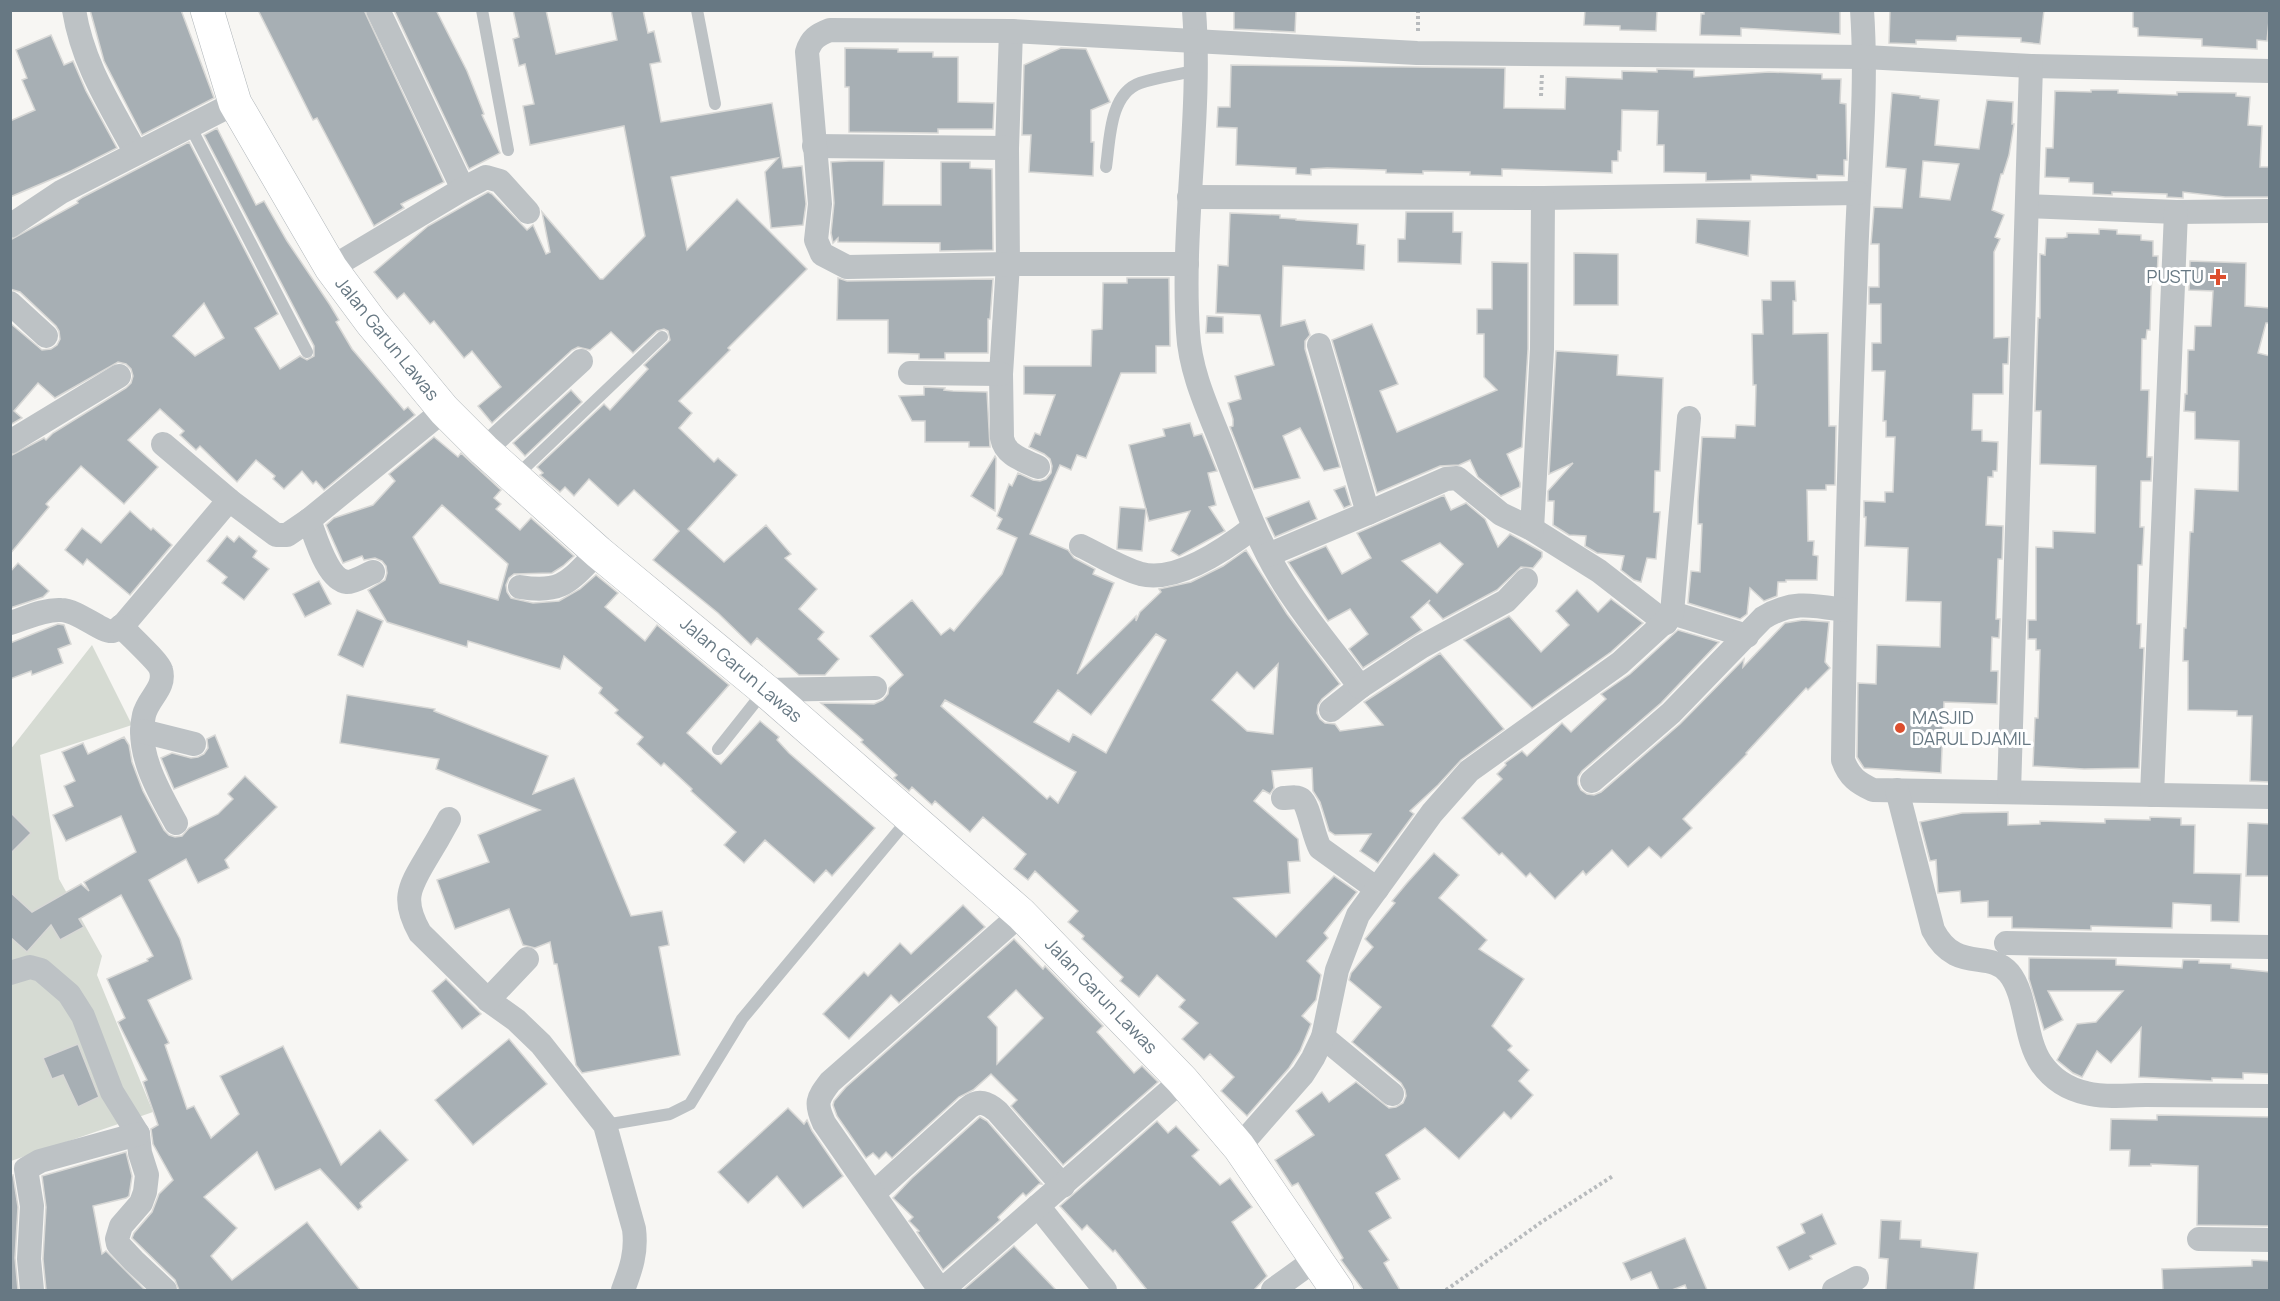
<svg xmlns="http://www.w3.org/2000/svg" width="2280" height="1301" viewBox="0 0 2280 1301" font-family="Manrope,sans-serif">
	<rect width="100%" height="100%" fill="#f7f6f3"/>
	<path fill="#d6dbd3" d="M92 645 132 725 40 755 59 879 102 956 97 975 153 1112 11 1161 10 750Z"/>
	<g fill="#a7afb4" stroke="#d8d8d6" stroke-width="1.5" fill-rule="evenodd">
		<path d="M90 10H181L214 98 142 135 104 61Z"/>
		<path d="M258 10H364L444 182 401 204 404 208 374 226 317 118 313 120Z"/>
		<path d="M394 10H436L467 71 484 114 482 115 500 153 469 169Z"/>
		<path d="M513 10H546L556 54 617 40 611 10H643L648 33 654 31 661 62 650 64 661 122 772 103 783 168 802 166 806 204 803 225 771 228 765 172 778 158 671 177 687 250 737 199 807 269 728 348 730 350 679 401 692 413 679 428 714 462 718 458 737 475 688 529 724 562 766 525 791 554 785 558 817 589 799 609 824 632 818 639 839 659 825 675H799L757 638 751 645 718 613 653 560 679 531 634 490 618 506 589 479 574 496 565 487 560 492 540 475 543 473 537 467 604 404 610 410 648 369 644 365 670 340 668 331 664 329 657 331 633 353 611 332 590 350 578 347 572 350 492 423 478 406 501 387 472 351 464 358 434 321 430 324 404 293 397 299 374 272 428 226 488 192 492 194 527 230 533 225 546 254 550 252 542 212 600 279H603L645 236 624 126 530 145 523 106 534 104 525 64 519 66 513 39 519 37Z"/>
		<path d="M1234 10H1296L1295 32 1234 29Z"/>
		<path d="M1585 10H1657L1656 31 1620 30V26L1584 25Z"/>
		<path d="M1704 10H1840V34L1741 28V36L1700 35 1701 14H1704Z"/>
		<path d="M1890 10H2044L2040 44 2021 42V38L1957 36 1956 41 1916 40V44L1889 43Z"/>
		<path d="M2133 10H2270L2267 41 2257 40V49L2202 46V39L2138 36V28L2133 27Z"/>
		<path d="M51 35 64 65 73 61 86 91 117 148 71 171 10 197V121L35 110 22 80 27 78 16 50Z"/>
		<path d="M845 48 898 49V52H933V57H958V102L994 103 993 129H938V133L849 132V87H845Z"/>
		<path d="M1061 48 1086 49 1110 102 1091 110V142H1094L1093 176 1029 172 1031 135H1022L1024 65Z"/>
		<path d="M1231 65 1505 68 1504 108 1565 109 1566 77 1622 79V71L1657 72V69L1694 70V77L1769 72 1822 74V79H1841L1840 103 1846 104 1847 160H1844V176L1817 175V179L1751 175V180L1706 181V173L1664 172V145H1657L1658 111 1622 110 1621 151H1618V161H1612V173L1502 169V176L1470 175V172L1423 171V174L1386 173V170L1327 168 1311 169V175L1296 174V168L1236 165 1237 128 1217 127 1218 107H1230Z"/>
		<path d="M2091 90H2118V93L2177 95V92L2236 93V96L2250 97 2248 125 2262 126 2260 167H2270V197H2225L2183 192V198L2167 197V194L2112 192V195L2093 194V183L2069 182V178L2045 177 2046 148H2053L2055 91 2091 92Z"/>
		<path d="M1892 93 1920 96V98L1939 100 1935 145 1979 149 1987 100 2013 102 2012 124H2014L2009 155 2003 174H2001L1992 210 2004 215 1995 237 2000 239 1994 252V338L2009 337 2008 364H2003V394H1973L1972 430H1982V441L1998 442 1997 471H1993V477H1988L1986 525 2003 526 2002 559H1998L1996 619H2000L1999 638 1992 637 1991 671H1998L1997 704 1944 702 1941 773 1864 768 1857 757 1858 683 1876 684 1877 645 1940 647 1941 602 1906 601 1908 548 1865 546 1866 517H1864V501L1885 502V492H1893L1895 437H1886V421H1883L1885 371H1872V343H1881V304H1869V287H1879V244H1871L1874 207 1902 208 1906 169 1886 167ZM1923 161 1959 164 1950 200 1920 197Z"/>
		<path d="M217 128 256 205 264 201 287 241 330 305 339 320 336 322 352 349 404 410 408 407 415 415 324 490 316 481 313 484 302 471 284 489 273 479 275 476 256 460 237 482 200 446 196 450 180 435 184 431 160 409 128 440 158 467 124 504 81 466 46 504 49 507 10 554V456L44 438 46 440 53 433 126 388 131 383 133 376 131 369 126 364 118 362 55 398 38 383 14 411 22 418 10 425V323L42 350 51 349 57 345 60 339 59 331 56 326 20 292 10 289V240L78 203 77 201 83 197 189 142 278 314 255 328 280 369 300 356 307 360 314 356V346L204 135ZM204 303 224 338 195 356 173 336Z"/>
		<path d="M849 161H884L883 205H941V162H970V168L992 169 993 250 940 251V243L838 242V238L833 243 831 233 834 203 831 162Z"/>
		<path d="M1406 212H1453V232H1462L1461 264 1398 262V239H1405Z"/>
		<path d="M1230 213 1280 215V218L1296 219V220L1358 224 1357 244 1365 245 1364 270 1283 266 1281 326 1305 320 1310 335 1305 341V349L1340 467 1324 471 1300 428 1283 436 1300 478 1254 489 1230 427 1233 426V419L1228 403 1241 399 1235 376 1274 365 1260 315 1216 313 1218 265 1228 266Z"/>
		<path d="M1697 219 1750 221 1748 256 1696 243Z"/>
		<path d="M2099 229 2117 230V234L2141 235V240L2153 241V256H2158L2157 279H2152L2151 291 2150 330H2147L2146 339H2142L2141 390H2149L2147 457H2152L2151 481H2141L2140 527H2144L2142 565H2138L2137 624H2141L2140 648H2144L2139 768 2084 769 2033 766 2035 718H2038L2040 650H2036V639H2028V620H2036V547L2053 548V531L2095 533 2096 466 2040 464 2041 411H2035L2038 318H2040V254L2045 255 2046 238H2063L2067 237V233L2099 234Z"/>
		<path d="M1574 253 1618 254V305H1574Z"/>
		<path d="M2190 261 2246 263 2245 306 2270 308V323H2266L2258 353 2270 356V782L2250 781 2252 716H2237V711L2188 710V661H2183L2184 628H2186L2190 532H2193L2195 489 2238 491 2239 441 2195 439V412L2184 411 2185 394H2187L2188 350H2194L2195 326H2211L2213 291 2189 290Z"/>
		<path d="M1492 262 1528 263V349L1522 447 1507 454 1520 483V487L1501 496 1478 477 1470 460 1459 465 1440 466 1377 493 1332 340 1372 324 1398 384 1380 391 1397 432 1497 390 1484 377V334H1477V309H1492Z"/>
		<path d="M838 278 847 281 993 279 990 319H988V353H945V359H919V354L888 353V320H837Z"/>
		<path d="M1127 278H1169L1170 346H1156V373H1121L1086 458 1077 455 1071 470 1060 465 1030 534 1068 550 1074 558 1095 569 1093 574 1114 583 1077 674 1136 616V621L1140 612 1161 592 1159 589 1191 582 1223 566 1246 550 1287 614 1340 684 1322 699 1318 705 1317 713 1320 719 1325 723 1335 724 1340 731 1383 725 1364 702 1440 653 1504 729 1461 760 1438 785 1410 811 1414 814 1378 863 1360 851 1371 834 1335 835 1329 831 1320 802 1313 791 1312 768 1272 771 1274 788 1270 794 1263 790 1254 801 1298 839 1300 861 1288 862 1290 893 1234 898 1276 937 1334 876 1357 892 1324 933 1328 938 1307 961 1321 975 1316 1000 1302 1016 1311 1024 1300 1051 1289 1068 1247 1116 1221 1091 1234 1077 1210 1054 1204 1060 1182 1039 1198 1023 1179 1007 1185 1000 1157 975 1139 997 1120 981 1123 977 1082 939 1084 936 1068 922 1078 911 1035 871 1028 880 1014 869 1026 854 983 817 970 832 935 801 932 805 912 787 909 791 894 778 897 775 861 742 863 740 821 703 874 704 883 700 888 694 889 688 903 675 870 636 912 600 941 635 950 628 954 631 1002 574 1017 538 997 529 1002 519 997 516 1009 484 1012 486 1018 473 1033 480 1040 481 1046 479 1051 473 1052 466 1050 459 1044 454 1029 447 1035 433 1040 435 1055 395 1024 394V366H1091L1092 330 1102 329 1103 283H1127ZM1156 634 1166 640 1106 753 1073 734 1069 742 1034 722 1058 690 1091 715ZM1278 664 1273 734 1247 731 1212 700 1237 672 1254 689ZM945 700 1076 772 1058 803 1050 796 1047 799 941 706Z"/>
		<path d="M1771 281H1795L1796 301H1793V334L1828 333 1829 426H1836L1835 485H1826V490H1807L1808 541H1814L1813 555 1818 556 1817 580H1786V582H1778L1777 596 1764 601 1750 588 1747 614 1740 619 1688 603 1691 571 1700 572 1702 524H1698V501L1702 437 1735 438 1736 425 1755 426 1756 385H1753L1752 334H1763L1762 300H1771Z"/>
		<path d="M1207 316 1223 317V333H1206Z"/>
		<path d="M1556 351 1618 355 1617 375 1663 378 1660 471H1655L1654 512H1660L1656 559 1647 558 1641 582 1634 580 1621 570 1624 556 1597 553 1585 546 1586 536 1569 535 1553 525 1554 501H1548V491L1573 463 1549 474Z"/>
		<path d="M924 387 945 388 944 390 953 391 987 392 990 447H969V442H925V421H912L899 396 924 395Z"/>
		<path d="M571 390 582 402 525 456 513 443Z"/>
		<path d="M1190 423 1194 436 1202 434 1217 471 1208 473 1216 505 1209 507 1225 531 1179 556 1171 551 1190 511 1149 521 1129 445 1165 436 1163 429Z"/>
		<path d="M434 437 458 457 461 453 501 490 494 498 501 504 496 509 520 530 531 518 574 556 563 566 552 573 514 574 509 578 506 585 507 592 511 598 533 603 559 601 580 589 596 575 618 593 605 607 645 641 657 625 729 685 687 733 721 764 760 721 779 737 777 740 789 753 875 828 832 876 826 870 814 883 765 840 744 863 724 845 736 832 691 791 692 789 664 763 661 766 637 744 643 737 615 713 618 710 599 693 602 688 564 656 560 669 468 641 467 647 387 622 368 590 385 580 387 573 386 566 382 561 375 558 364 560 362 556 343 563 326 525 334 518 373 505 395 481 389 474ZM442 505 508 564 498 600 440 583 413 537Z"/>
		<path d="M995 456 996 458 995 511 971 496Z"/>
		<path d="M1345 486 1351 505 1344 508 1334 490Z"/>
		<path d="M1444 495 1451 510 1466 503 1485 519 1498 547 1510 534 1542 552V557L1533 568 1521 567 1497 590 1443 619 1428 603 1430 600 1411 617 1422 630 1363 668 1349 649 1368 634 1350 609 1328 621 1288 562 1326 546 1342 574 1371 558 1357 533ZM1440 543 1463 564 1437 593 1402 561Z"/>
		<path d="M1309 501 1317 519 1275 537 1266 518Z"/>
		<path d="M1120 507 1146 509 1142 551 1117 549Z"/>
		<path d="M130 511 151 530 153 528 172 545 130 595 87 559 83 565 65 550 82 528 101 543Z"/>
		<path d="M227 536 234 542 239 536 257 551 253 557 269 569 244 600 222 583 227 577 207 561Z"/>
		<path d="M18 563 49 591 43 597 10 608V572Z"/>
		<path d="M319 581 331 604 305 617 293 594Z"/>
		<path d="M1577 590 1598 612 1611 599 1643 623 1611 652 1532 708 1464 640 1509 616 1541 652 1569 625 1556 611Z"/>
		<path d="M357 610 383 621 363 667 338 655Z"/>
		<path d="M1803 620 1829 622 1825 662 1830 668 1808 690 1806 688 1746 753 1747 754 1683 819 1692 828 1661 858 1649 847 1628 867 1612 850 1586 875 1583 871 1555 899 1530 873 1526 877 1502 853 1499 855 1462 818 1502 779 1497 774 1506 765 1505 763 1522 751 1527 756 1562 723 1571 732 1606 699 1601 694 1630 674 1678 630 1719 642 1661 703 1582 771 1578 777V784L1581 790 1587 794 1594 795 1601 792 1680 724 1744 659 1743 667 1785 623Z"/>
		<path d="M58 624 64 625 71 644 58 649 63 663 32 675 31 671 10 679V643Z"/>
		<path d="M347 695 435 709 434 711 548 756 533 794 574 778 631 916 662 911 669 945 659 947 680 1055 582 1073 576 1065 557 964H554L550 942 535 948 523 945 509 909 455 929 437 880 489 862 478 835 540 810 436 769 439 759 340 743Z"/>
		<path d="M215 735 228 767 174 789 161 758 172 753 191 758 198 757 204 754 208 748 207 739Z"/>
		<path d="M124 737 129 745 132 762 143 791 164 830 169 835 175 837 182 836 189 828 218 814 233 799 228 794 245 776 277 807 225 860 229 868 198 883 186 859 149 880 180 939 192 979 148 1000 169 1043 165 1045 187 1109 194 1106 211 1138 239 1114 220 1076 283 1046 341 1165 380 1130 408 1160 360 1203 362 1207 358 1210 320 1169 275 1190 257 1152 204 1197 237 1228 211 1256 232 1280 307 1222 360 1290H179L175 1280 132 1238 134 1233 152 1212 159 1194 173 1180 153 1144 151 1129 158 1125 143 1082 147 1080 118 1022 125 1018 107 979 148 961 147 959 153 956 121 895 79 919 84 927 60 940 51 925 27 952 10 937V892L32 912 81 884 89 891 84 882 136 852 121 816 66 841 53 815 73 806 64 786 75 781 62 752 83 743 88 754Z"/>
		<path d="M10 812 31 833 10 854Z"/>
		<path d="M2008 812V825L2040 824V821L2105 823V819L2150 820V817L2181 818V825H2195L2194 873 2241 874 2239 922 2211 921V905L2173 903 2172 928 2091 926V930L2012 928V917H1988V901L1961 903 1960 891 1938 893 1936 860 1930 861 1920 822 1962 813Z"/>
		<path d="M2248 823 2270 824V876H2246Z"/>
		<path d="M1434 853 1459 875 1439 898 1487 940 1479 949 1524 979 1492 1026 1512 1046 1508 1050 1529 1070 1519 1081 1533 1095 1511 1119 1504 1112 1459 1159 1425 1128 1386 1155 1400 1179 1376 1193 1391 1218 1369 1231 1389 1260 1384 1263 1400 1290H1363L1341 1260 1343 1258 1298 1183 1292 1186 1275 1160 1314 1135 1296 1111 1322 1092 1329 1102 1356 1082 1389 1108 1396 1107 1403 1103 1406 1096 1405 1090 1401 1083 1352 1042 1381 1007 1349 980 1351 973 1373 947 1365 939 1395 903 1392 901 1407 883Z"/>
		<path d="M963 905 985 927 899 1003 891 995 849 1039 823 1014 864 972 868 976 900 943 911 954Z"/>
		<path d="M1014 939 1043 969 1045 966 1103 1026 1097 1032 1134 1073 1142 1066 1158 1082 1063 1165 1011 1106 1017 1100 991 1074 973 1090 959 1097 892 1158 886 1152 879 1159 873 1153 866 1158 837 1116 833 1105 834 1101 846 1087ZM1016 990 1043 1018 997 1064V1027L988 1017Z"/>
		<path d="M2029 958 2116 959V965L2182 968 2183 960H2199V963L2231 964V968L2270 972V1074L2243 1073V1079L2212 1078V1081L2139 1077 2141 1028 2111 1063 2097 1051 2082 1077 2073 1073 2057 1060 2077 1024 2096 1022 2123 991H2048L2063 1020 2044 1030 2029 979Z"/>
		<path d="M446 979 481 1014 462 1029 432 991Z"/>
		<path d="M509 1039 547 1084 473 1145 435 1100Z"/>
		<path d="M78 1044 99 1097 78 1107 63 1075 52 1079 43 1058Z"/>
		<path d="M788 1108 804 1124 807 1120 812 1131 843 1176 803 1208 777 1176 748 1203 718 1172Z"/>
		<path d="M2157 1115 2270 1117V1226L2197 1225 2198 1166 2151 1164V1166H2129L2130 1150H2110L2111 1119 2157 1120Z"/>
		<path d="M980 1117 987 1121 1042 1184H1039L1026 1196 1023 1193 998 1217 1000 1220 943 1270 917 1232 919 1231 909 1221 913 1217 893 1198 912 1178Z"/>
		<path d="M1157 1121 1168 1133 1176 1126 1199 1150 1192 1156 1220 1185 1230 1178 1252 1207 1232 1222 1267 1276 1254 1290H1147L1115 1250 1113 1252 1087 1225 1082 1230 1060 1206Z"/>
		<path d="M126 1152 132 1176 129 1196 126 1198 93 1206 102 1254 106 1251 145 1290H46L43 1259 46 1207 42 1176Z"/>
		<path d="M13 1175 18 1207 15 1258 18 1290H10V1176Z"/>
		<path d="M1822 1214 1836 1244 1810 1256 1812 1259 1789 1270 1777 1247 1805 1233 1801 1224Z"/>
		<path d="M1881 1220 1901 1221 1900 1239 1921 1240V1247L1978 1253 1974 1290H1886L1888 1259 1879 1258Z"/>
		<path d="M1685 1238 1707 1290H1687L1685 1285 1672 1290H1659L1651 1272 1631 1280 1623 1263Z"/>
		<path d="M1014 1246 1056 1290H963Z"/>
		<path d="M2252 1260 2270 1261V1290H2163L2162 1269 2252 1266Z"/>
	</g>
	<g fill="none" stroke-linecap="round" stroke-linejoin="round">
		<g stroke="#b0b6ba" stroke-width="34">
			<path id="secondary" d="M207 10 235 103 331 268 371 322 444 410 484 450 598 552 765 690 1021 914 1182 1080 1239 1147 1337 1290"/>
		</g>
		<g stroke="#b8bbbd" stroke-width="4" stroke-dasharray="3 3" stroke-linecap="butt">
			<path d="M1418 31V10"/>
			<path d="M1541 96 1542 73"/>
			<path d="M1446 1290 1543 1221 1613 1176"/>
		</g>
		<g stroke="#bdc2c5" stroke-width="12">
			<path d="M482 10 508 150"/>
			<path d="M697 10 715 104"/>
			<path d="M190 126 307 352"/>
			<path d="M1106 167C1110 141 1109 94 1140 83 1158 77 1178 75 1196 70"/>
			<path d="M515 477 662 337"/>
			<path d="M718 749 764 691"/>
			<path d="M605 1125 670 1114 690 1104 742 1019 910 817"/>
		</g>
		<g stroke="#bdc2c5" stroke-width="24">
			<path d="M74 10C83 65 110 105 136 153"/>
			<path d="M378 10 463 189"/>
			<path d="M1194 10C1202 117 1181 225 1188 332 1190 370 1206 405 1220 440 1238 486 1254 534 1280 577 1303 616 1334 651 1360 687L1331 710"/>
			<path d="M1862 10C1868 95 1858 180 1856 265 1850 430 1845 595 1843 760 1849 777 1858 783 1873 790L2270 797"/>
			<path d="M1011 31 1007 148 1008 264 1001 374 1002 438C1005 455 1023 460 1038 467"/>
			<path d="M814 146 1007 148"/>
			<path d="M1189 197 1543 198 1858 193"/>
			<path d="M2027 206 2176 212 2270 211"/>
			<path d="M10 226 61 192 235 103"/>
			<path d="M1187 264H1008L847 267 822 254 816 240 820 204 807 52C811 39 817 35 830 30L1011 31 1417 53 1865 57 2031 66 2270 71"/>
			<path d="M331 268 463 189 486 177 500 181 528 212"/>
			<path d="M10 303 46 336"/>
			<path d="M910 373 1001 374"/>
			<path d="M10 442 119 376"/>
			<path d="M163 444 229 500"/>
			<path d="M484 450 581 361"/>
			<path d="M1368 513 1446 479 1457 478 1501 514 1532 529 1599 571 1666 623"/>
			<path d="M309 520C315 535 327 580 347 582 355 582 365 575 373 572"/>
			<path d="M1532 529 1542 349 1543 198"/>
			<path d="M1081 546C1100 555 1120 568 1141 574 1177 583 1227 548 1254 527"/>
			<path d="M1268 555 1368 513 1319 345"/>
			<path d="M520 587C563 594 569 581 598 552"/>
			<path d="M1672 613 1747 636"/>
			<path d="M10 623C26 618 44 609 61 610 78 610 102 633 113 631 118 630 122 626 125 623L229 500 276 535H287L309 520 444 410"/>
			<path d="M121 626C128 634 159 662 161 670 166 688 148 698 144 715 135 752 159 792 176 823"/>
			<path d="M1360 687 1421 647 1506 601 1526 580"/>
			<path d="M765 690 875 688"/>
			<path d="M142 731 194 744"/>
			<path d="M1592 781 1671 713 1763 618C1792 600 1812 605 1844 610"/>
			<path d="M1897 790 1933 930C1956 974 1989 949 2009 973 2027 995 2024 1038 2041 1063 2052 1079 2068 1089 2086 1093 2104 1098 2127 1095 2146 1095 2187 1095 2228 1096 2270 1096"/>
			<path d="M2009 792 2031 66"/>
			<path d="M2152 795 2176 212"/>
			<path d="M1283 798C1288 798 1297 796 1301 799 1309 805 1313 835 1320 848L1377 889"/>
			<path d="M449 819C442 832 434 846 426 859 408 889 402 901 420 933L488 1000 516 1020 541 1044 605 1125 634 1229C637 1252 631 1269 623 1290"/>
			<path d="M2006 943 2270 947"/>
			<path d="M10 973 30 967 41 970 69 994 83 1016 112 1092 138 1134 140 1153 147 1175 145 1192 141 1203 121 1226 117 1239 118 1244 134 1261 165 1290"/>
			<path d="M488 1000 527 959"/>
			<path d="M1323 1037 1392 1094"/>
			<path d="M1239 1147 1303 1074 1313 1058 1323 1037 1337 970 1358 915 1432 813 1469 771 1620 663 1668 619 1672 613 1689 418"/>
			<path d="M874 1193 968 1108C979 1099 987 1103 997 1111L1063 1186"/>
			<path d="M1038 1206 1105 1290"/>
			<path d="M2199 1239 2270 1240"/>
			<path d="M32 1290 29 1259 32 1206 26 1169 40 1161 138 1134"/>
			<path d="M940 1290 824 1123C815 1103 817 1099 830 1082L1021 914"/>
			<path d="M942 1290 1182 1080"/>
			<path d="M1273 1290 1316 1259"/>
			<path d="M1834 1290 1857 1278"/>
		</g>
		<use href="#secondary" stroke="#fff" stroke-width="33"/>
	</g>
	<g fill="#dc4e2e" stroke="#fff" stroke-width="2">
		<path d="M2215 268h6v6h6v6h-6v6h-6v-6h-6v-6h6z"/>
		<circle cx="1900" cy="728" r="6"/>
	</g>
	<g text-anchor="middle" stroke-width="6" stroke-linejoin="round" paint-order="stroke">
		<g font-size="18" fill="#677883" stroke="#fff" text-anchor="end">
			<text x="2204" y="283">PUSTU</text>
			<text x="1912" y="724" text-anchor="start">MASJID<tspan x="1912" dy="21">DARUL DJAMIL</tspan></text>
		</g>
		<g font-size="18" fill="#677883" stroke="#fff">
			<text transform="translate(387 339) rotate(51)" y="6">Jalan Garun Lawas</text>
			<text transform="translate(741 670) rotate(40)" y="6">Jalan Garun Lawas</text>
			<text transform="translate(1101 996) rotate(46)" y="6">Jalan Garun Lawas</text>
		</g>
	</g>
	<rect width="2280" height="1301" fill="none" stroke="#677883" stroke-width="24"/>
</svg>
